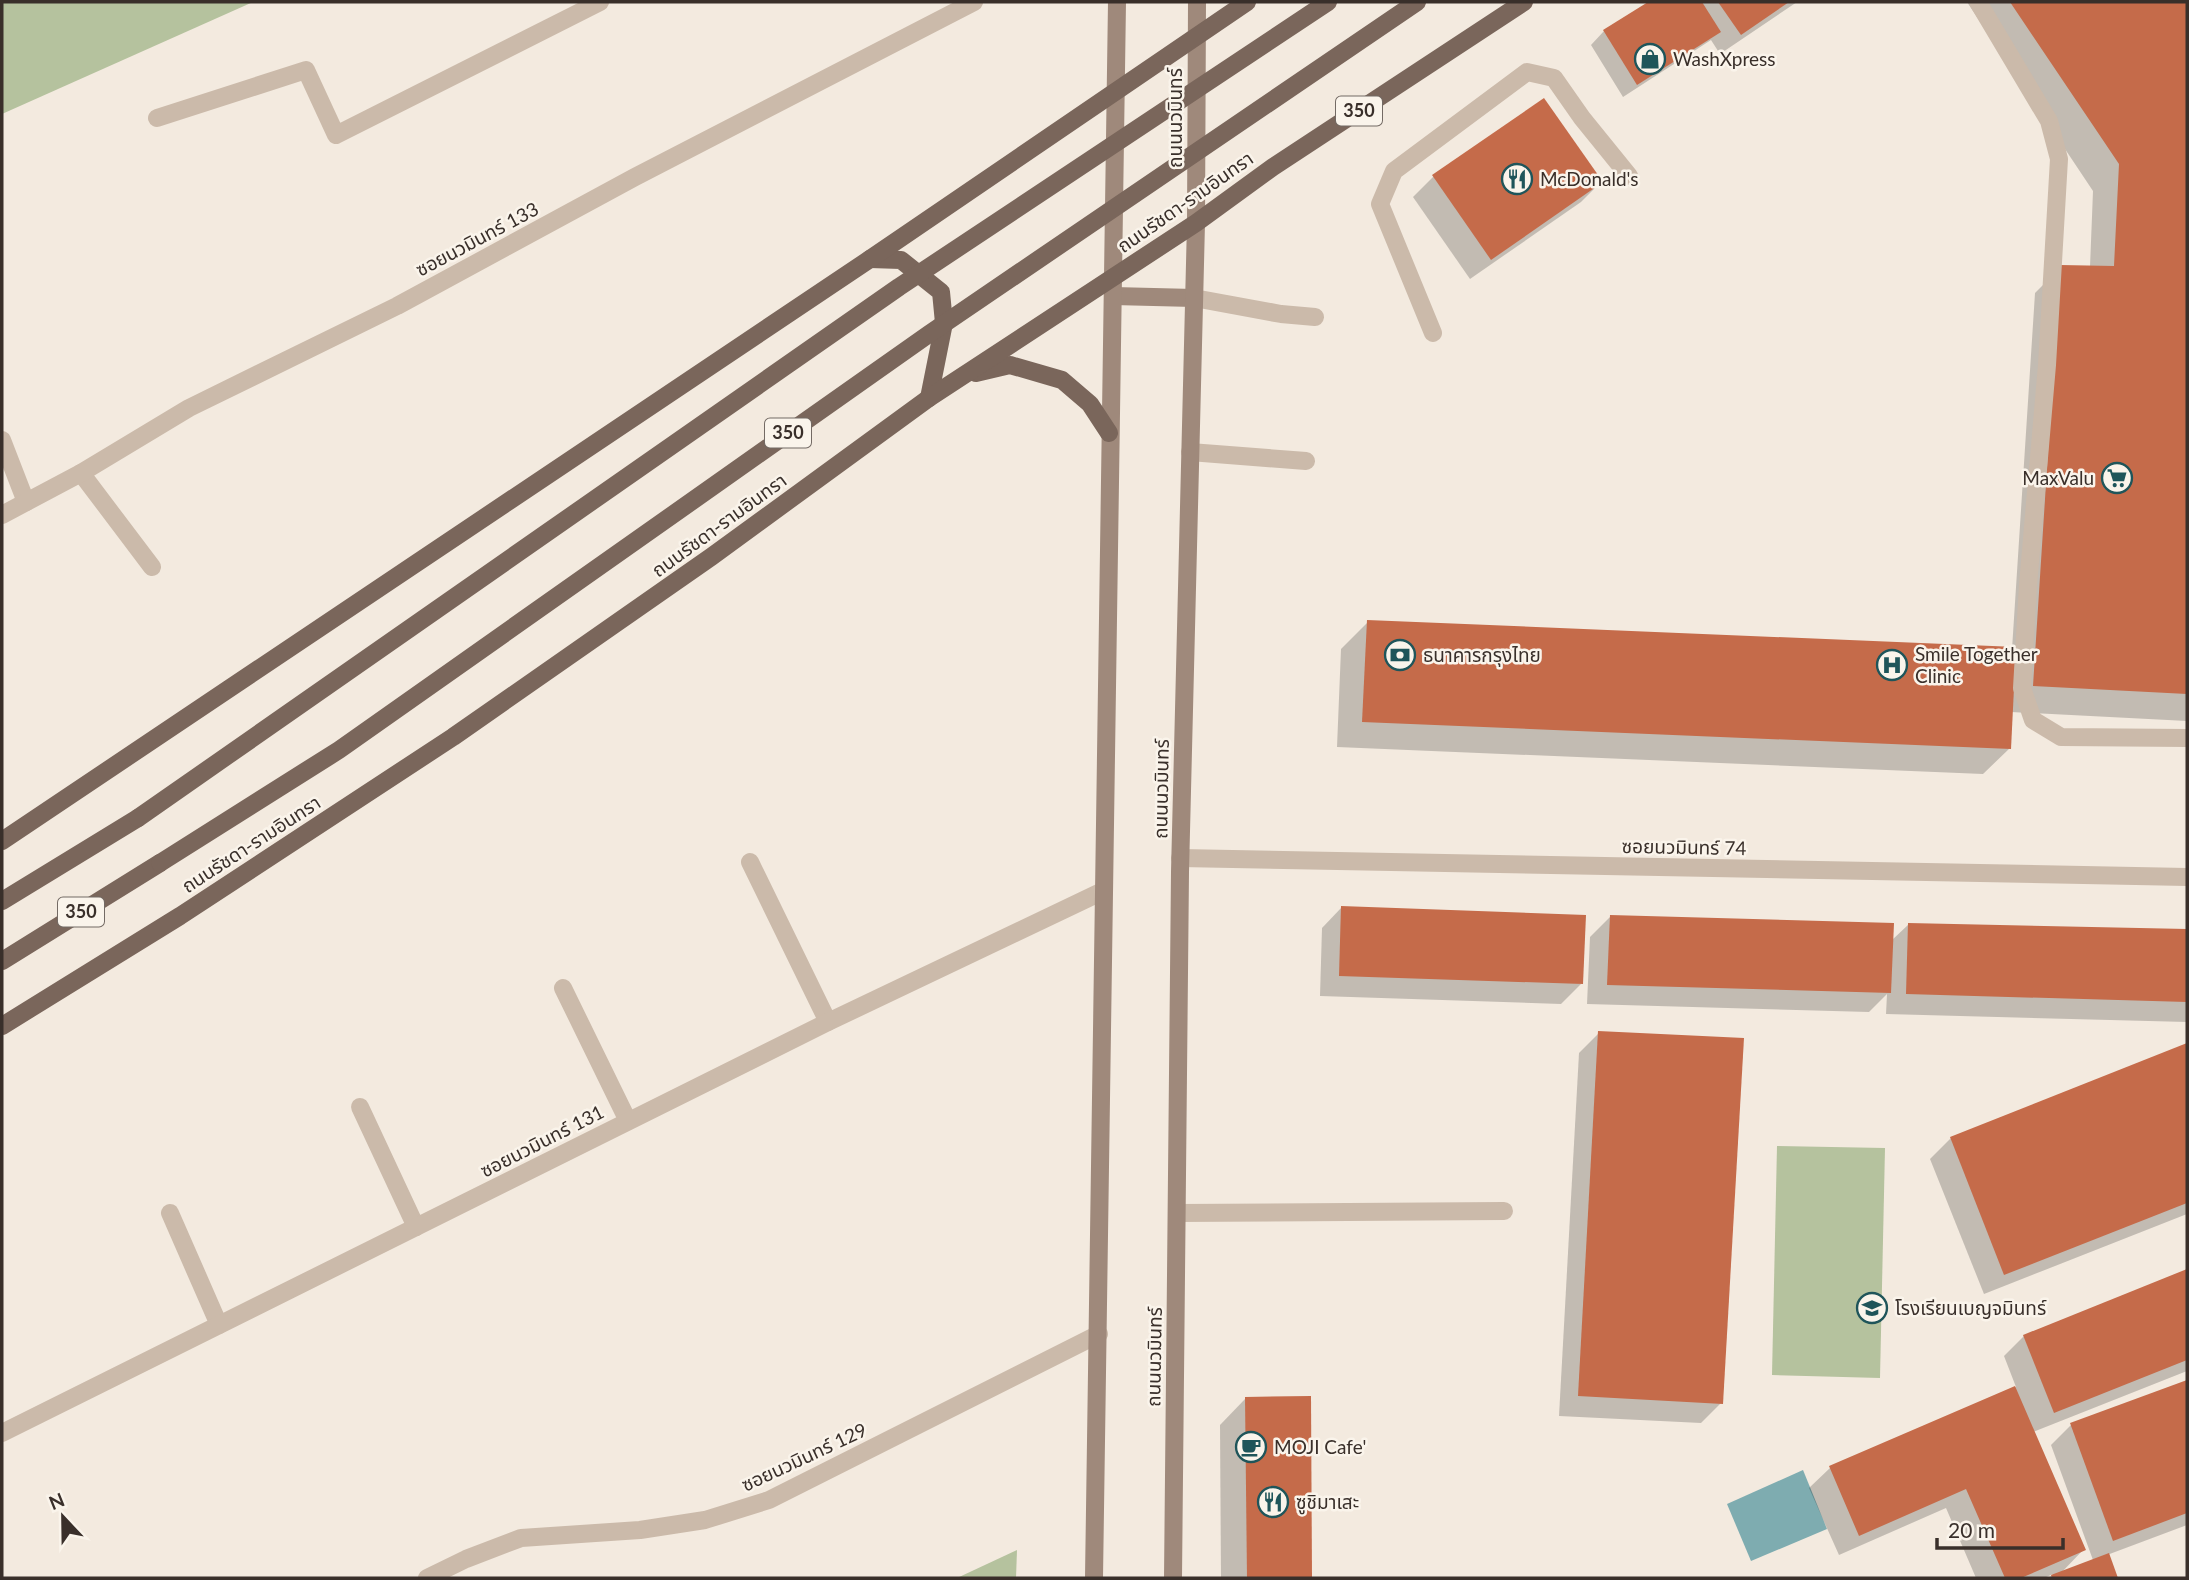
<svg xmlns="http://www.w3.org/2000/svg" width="2189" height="1580" viewBox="0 0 2189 1580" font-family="Lato,'Noto Sans Thai',sans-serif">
	<rect width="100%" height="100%" fill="#f3eadf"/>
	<g fill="#b5c29e">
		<path d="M2 2H253L2 114Z"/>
		<path d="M1777 1146 1885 1148 1880 1378 1772 1375Z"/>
		<path d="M1017 1550 1016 1578H957Z"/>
	</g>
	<path fill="#7eacb0" d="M1803 1470 1827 1529 1751 1561 1727 1504Z"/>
	<g fill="#0003">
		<path d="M1651 2 1701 3 1797 2 1720 54 1711 40 1623 97 1591 45 1604 31Z"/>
		<path d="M1967 2H2187V721L2011 712 2010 748 1983 774 1337 747 1341 649 1368 622 2012 649 2035 293 2061 267H2090L2093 191Z"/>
		<path d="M1543 100 1601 182 1581 202 1470 279 1413 197 1433 177Z"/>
		<path d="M1342 907 1581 984 1561 1004 1320 996 1322 928Z"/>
		<path d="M1610 917 1891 941 1909 924 2187 931V1022L1886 1014 1887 994 1869 1012 1587 1004 1590 937Z"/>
		<path d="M1599 1033 1721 1403 1701 1423 1559 1416 1579 1053Z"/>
		<path d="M2187 1044V1214L1984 1294 1930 1159 1951 1138Z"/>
		<path d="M2187 1271V1371L2033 1432 2084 1549 2061 1573 2093 1560 2051 1445 2071 1425 2187 1382V1525L2107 1555 2117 1578H2049L2053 1574 2044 1578H1976L1946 1508 1839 1555 1809 1488 1830 1468 2016 1387 2004 1356 2024 1336Z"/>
		<path d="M1309 1397 1311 1578H1221L1220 1425 1246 1398Z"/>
	</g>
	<g fill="#c56b4a">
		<path d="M1648 2H1702L1721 32 1637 85 1603 30Z"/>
		<path d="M1718 2H1789L1741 35Z"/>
		<path d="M2010 2H2187V694L2033 686 2060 265 2114 266 2119 164Z"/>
		<path d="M1544 98 1603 182 1491 260 1432 175Z"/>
		<path d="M1367 620 2016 647 2011 749 1362 722Z"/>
		<path d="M1341 906 1586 915 1583 984 1339 976Z"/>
		<path d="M1610 915 1894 923 1891 993 1607 985Z"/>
		<path d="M1908 923 2187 929V1002L1906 994Z"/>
		<path d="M1598 1031 1744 1038 1723 1404 1578 1396Z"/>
		<path d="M2187 1043V1203L2004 1275 1950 1137Z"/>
		<path d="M2187 1269V1360L2054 1413 2023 1335Z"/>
		<path d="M2187 1380V1513L2113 1541 2070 1423Z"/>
		<path d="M2015 1386 2086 1550 2021 1578H2005L1966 1489 1859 1536 1829 1466Z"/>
		<path d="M1311 1396 1312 1578H1247L1245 1397Z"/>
		<path d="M2109 1553 2118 1578H2052L2051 1575Z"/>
	</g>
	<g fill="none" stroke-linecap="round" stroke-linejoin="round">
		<g stroke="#cbbaaa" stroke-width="18">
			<path d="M1978 2 2049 121 2059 159 2047 365 2028 585 2022 688 2033 720 2061 737 2187 738"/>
			<path d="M1194 298 1281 314 1315 317"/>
			<path d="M1433 333 1380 204 1394 171 1527 72 1554 78 1582 118 1629 176"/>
			<path d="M2 440 26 502"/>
			<path d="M1190 452 1306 461"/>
			<path d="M81 473 152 567"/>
			<path d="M1177 1213 1504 1211"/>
		</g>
		<g stroke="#cbbaaa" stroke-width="18">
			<path d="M157 118 306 70 336 135 600 2"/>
			<path d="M2 515 81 473 189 408 397 306 635 177 974 2"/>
			<path d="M1180 858 2187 877"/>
			<path d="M750 862 828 1022"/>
			<path d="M563 988 628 1121"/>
			<path d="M360 1107 416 1227"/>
			<path d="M170 1213 219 1325"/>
			<path d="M2 1433 828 1022 1103 891"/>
			<path d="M427 1578 466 1559 521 1538 640 1530 705 1520 769 1500 1099 1334"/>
		</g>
		<g stroke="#9f897b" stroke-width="18">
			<path d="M1113 296 1194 298"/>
			<path d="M1094 1578 1117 2"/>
			<path d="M1173 1578 1180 872 1196 223 1197 2"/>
		</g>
		<g stroke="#7a665b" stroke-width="18">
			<path d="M870 259 901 260 941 292 944 323 929 398"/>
			<path d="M976 373 1010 365 1062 380 1090 404 1109 433"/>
			<path d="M2 841 870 259 1247 2"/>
			<path d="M2 901 138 818"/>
			<path d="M2 961 160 863"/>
			<path d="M2 1026 180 916 453 737 711 557 929 398 1196 223 1273 167 1524 2"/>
		</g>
		<g stroke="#7a665b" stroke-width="18">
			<path d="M138 818 899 287 1328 2"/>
			<path d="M160 863 339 750 929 334 1417 2"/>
		</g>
	</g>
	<defs>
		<g id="shop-ring" transform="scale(1.575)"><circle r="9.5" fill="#faf4eb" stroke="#1f555a" stroke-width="1.5"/><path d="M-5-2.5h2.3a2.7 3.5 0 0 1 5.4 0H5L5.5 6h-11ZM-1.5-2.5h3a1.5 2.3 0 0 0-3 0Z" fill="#1f555a"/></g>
		<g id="restaurant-ring" transform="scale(1.575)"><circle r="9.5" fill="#faf4eb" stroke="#1f555a" stroke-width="1.5"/><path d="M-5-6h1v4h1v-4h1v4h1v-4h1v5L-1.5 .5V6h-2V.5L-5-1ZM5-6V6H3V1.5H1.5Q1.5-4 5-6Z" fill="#1f555a"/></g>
		<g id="supermarket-ring" transform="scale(1.575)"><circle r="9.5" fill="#faf4eb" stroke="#1f555a" stroke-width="1.5"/><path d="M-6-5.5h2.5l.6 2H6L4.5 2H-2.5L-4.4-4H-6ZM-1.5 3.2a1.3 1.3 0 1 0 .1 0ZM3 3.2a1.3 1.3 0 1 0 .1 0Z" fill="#1f555a"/></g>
		<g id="bank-ring" transform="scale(1.575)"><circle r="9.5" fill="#faf4eb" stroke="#1f555a" stroke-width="1.5"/><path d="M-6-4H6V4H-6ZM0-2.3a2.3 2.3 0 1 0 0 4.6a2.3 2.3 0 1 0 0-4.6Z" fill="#1f555a"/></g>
		<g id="hospital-ring" transform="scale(1.575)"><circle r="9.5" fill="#faf4eb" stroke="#1f555a" stroke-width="1.5"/><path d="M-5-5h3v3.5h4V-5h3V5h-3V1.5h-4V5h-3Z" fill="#1f555a"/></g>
		<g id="school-ring" transform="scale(1.575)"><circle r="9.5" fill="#faf4eb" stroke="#1f555a" stroke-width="1.5"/><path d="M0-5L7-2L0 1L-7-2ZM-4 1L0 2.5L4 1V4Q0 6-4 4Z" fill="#1f555a"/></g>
		<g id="cafe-ring" transform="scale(1.575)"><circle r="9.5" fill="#faf4eb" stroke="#1f555a" stroke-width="1.5"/><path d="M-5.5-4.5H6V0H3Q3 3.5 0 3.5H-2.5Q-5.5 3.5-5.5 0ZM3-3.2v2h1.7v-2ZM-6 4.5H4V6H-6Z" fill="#1f555a"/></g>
	</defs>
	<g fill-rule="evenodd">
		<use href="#shop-ring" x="1650" y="59"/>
		<use href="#restaurant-ring" x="1517" y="179"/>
		<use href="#supermarket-ring" x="2117" y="478"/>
		<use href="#bank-ring" x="1400" y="655"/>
		<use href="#hospital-ring" x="1892" y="665"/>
		<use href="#school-ring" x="1872" y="1308"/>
		<use href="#cafe-ring" x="1251" y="1447"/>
		<use href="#restaurant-ring" x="1273" y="1502"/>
	</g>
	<g text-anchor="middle" stroke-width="5" stroke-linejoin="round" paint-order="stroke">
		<g fill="#faf4eb" stroke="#736a64" stroke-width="2">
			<rect x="1336" y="96.5" width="46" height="29" rx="5"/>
			<rect x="765" y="418.5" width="46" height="29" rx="5"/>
			<rect x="58" y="897.5" width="46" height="29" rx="5"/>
		</g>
		<g font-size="18" font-weight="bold" fill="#392f2a">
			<text x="1359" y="117">350</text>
			<text x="788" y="439">350</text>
			<text x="81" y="918">350</text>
		</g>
		<g font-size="19" fill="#392f2a" stroke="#faf4eb" text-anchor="start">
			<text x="1673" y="66">WashXpress</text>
			<text x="1540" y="186">McDonald's</text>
			<text x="2094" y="485" text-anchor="end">MaxValu</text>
			<text x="1915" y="661">Smile Together<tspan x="1915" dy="22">Clinic</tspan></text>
			<text x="1423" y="662">ธนาคารกรุงไทย</text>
			<text x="1895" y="1315">โรงเรียนเบญจมินทร์</text>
			<text x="1274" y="1454">MOJI Cafe'</text>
			<text x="1296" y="1509">ซูชิมาเสะ</text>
		</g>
		<g font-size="19" fill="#392f2a" stroke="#faf4eb">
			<text transform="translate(1175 118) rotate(-90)" y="7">ถนนนวมินทร์</text>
			<text transform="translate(1185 202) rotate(-35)" y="7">ถนนรัชดา-รามอินทรา</text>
			<text transform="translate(477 239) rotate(-28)" y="7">ซอยนวมินทร์ 133</text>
			<text transform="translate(719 525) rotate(-36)" y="7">ถนนรัชดา-รามอินทรา</text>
			<text transform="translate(1161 789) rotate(-89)" y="7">ถนนนวมินทร์</text>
			<text transform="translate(251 844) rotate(-33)" y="7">ถนนรัชดา-รามอินทรา</text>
			<text transform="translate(1684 847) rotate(1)" y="7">ซอยนวมินทร์ 74</text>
			<text transform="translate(542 1141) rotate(-27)" y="7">ซอยนวมินทร์ 131</text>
			<text transform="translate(1154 1357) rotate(-89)" y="7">ถนนนวมินทร์</text>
			<text transform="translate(804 1457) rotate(-25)" y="7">ซอยนวมินทร์ 129</text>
		</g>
	</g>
	<rect width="2189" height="1580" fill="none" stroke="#392f2a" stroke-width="7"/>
	<g transform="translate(63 1517) rotate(338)" stroke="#faf4eb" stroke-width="5" paint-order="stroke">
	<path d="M0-5L12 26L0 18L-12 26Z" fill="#392f2a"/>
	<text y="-10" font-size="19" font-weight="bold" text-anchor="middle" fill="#392f2a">N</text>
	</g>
	<path d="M1937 1538v10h126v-10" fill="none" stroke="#392f2a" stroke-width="3.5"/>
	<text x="1948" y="1538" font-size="21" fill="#392f2a" stroke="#faf4eb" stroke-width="5" paint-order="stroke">20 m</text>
</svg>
